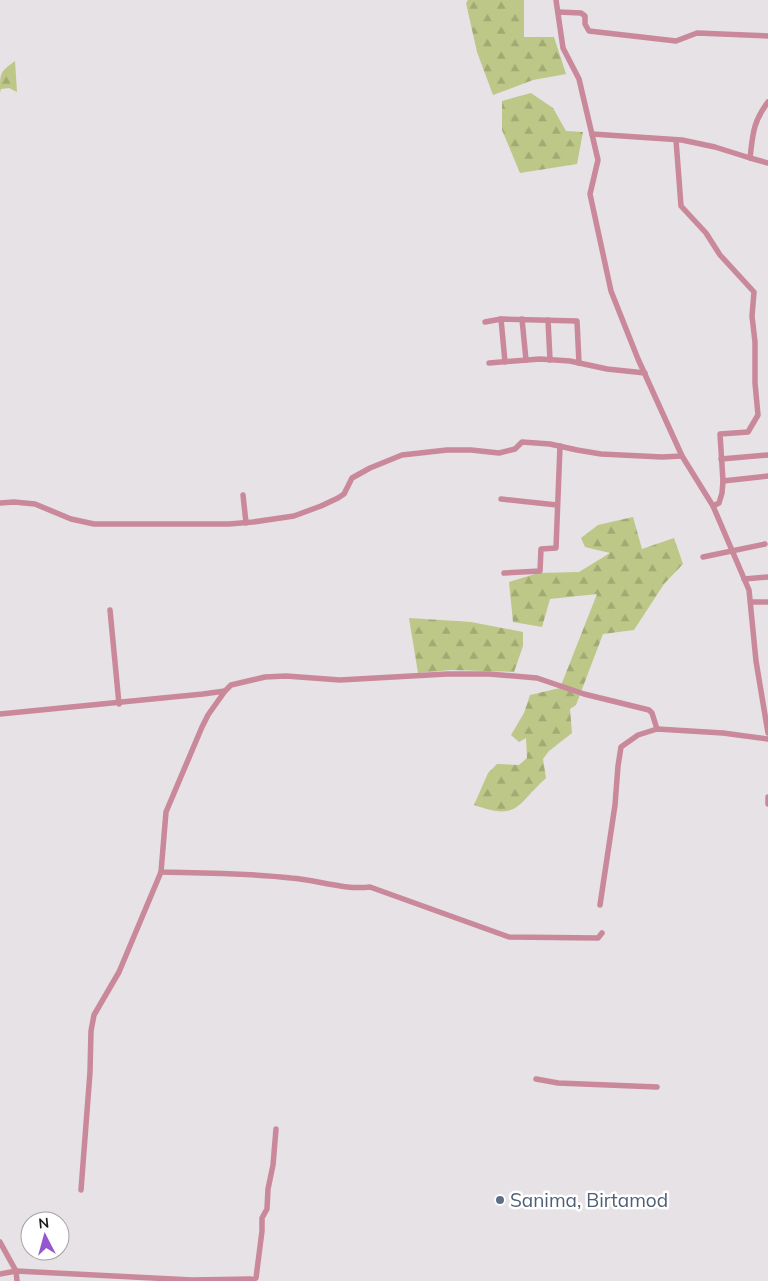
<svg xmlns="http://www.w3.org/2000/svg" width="768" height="1281" viewBox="0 0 768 1281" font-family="Mulish,sans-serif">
	<defs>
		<pattern id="forest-firs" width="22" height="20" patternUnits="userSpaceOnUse" patternTransform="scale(1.25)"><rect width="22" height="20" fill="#bdc787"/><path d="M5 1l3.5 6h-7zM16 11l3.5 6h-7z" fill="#a2aa74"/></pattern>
	</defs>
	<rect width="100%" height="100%" fill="#e6e2e6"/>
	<g fill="url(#forest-firs)">
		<path d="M468 0H524V37H554L566 74 533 80 493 95 477 52 466 3Z"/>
		<path d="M15 61 17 92 9 88 1 89 0 93C0 72 0 72 15 61Z"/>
		<path d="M531 93 553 108 566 131 583 132 577 164 520 173 502 130V101Z"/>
		<path d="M633 517 642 549 674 538 683 564 664 584 634 630 603 634 576 705 570 709 572 733 549 751 543 759 546 778C516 805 519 821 474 805L488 773 497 764 519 765 527 758 526 738 519 742 511 735 524 713 530 695 560 688 597 594 550 599 542 627 513 622 509 582 538 573 579 572 610 553 585 547 581 538 598 525Z"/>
		<path d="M409 618 471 622 523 632V646L514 672 451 670 418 673Z"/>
	</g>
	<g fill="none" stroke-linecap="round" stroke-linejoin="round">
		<g stroke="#ca889b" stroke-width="5.5">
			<path d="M556 0 563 48 579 79 598 160 590 194 611 291 638 359 682 456 713 506 749 590 756 661 768 733"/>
			<path d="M558 12 581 13 585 16V24L589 31 676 41 697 33 768 36"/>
			<path d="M768 102C753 122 753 133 750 158L768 163"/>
			<path d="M592 134 682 140 715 147 750 158"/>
			<path d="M676 140 681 206 706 233 720 255 754 292 752 316 755 342V383L758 415 748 432 720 434 723 481 722 493 719 503 713 506"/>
			<path d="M501 319 505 362"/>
			<path d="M522 319 526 360"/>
			<path d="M548 320 550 360"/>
			<path d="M485 322 501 319 577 321 579 363"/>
			<path d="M489 363 540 359 570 361 607 369 645 373"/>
			<path d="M721 459 768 455"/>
			<path d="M723 481 768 476"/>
			<path d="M243 495 246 523"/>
			<path d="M501 499 557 505"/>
			<path d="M0 503 14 502 35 504 71 519 94 524H229L253 522 294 516 321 506 338 498 344 494 352 478 370 468 402 455 447 450H471L499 453 515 449 522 442 550 444 577 450 601 454 662 457 682 456"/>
			<path d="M703 557 765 544"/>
			<path d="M504 573 540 571 541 549 556 548 560 446"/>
			<path d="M744 579 768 577"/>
			<path d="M751 602H768"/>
			<path d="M110 610 119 704"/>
			<path d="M225 691 208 715 202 727 166 812 161 872C204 873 247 873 291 878 317 880 343 890 370 887L509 937 598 938 602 933"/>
			<path d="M0 714 203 694 225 691 231 685 265 677 286 676 340 680 447 674H489L537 678 584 694 649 710 652 713 657 729"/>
			<path d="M768 797V804"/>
			<path d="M600 905 615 805 618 766 621 747 638 735 657 729 723 733 768 739"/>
			<path d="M536 1079 558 1083 657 1087"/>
			<path d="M81 1190 90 1072 91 1031 94 1015 119 972 161 872"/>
			<path d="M0 1242 16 1271 17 1281"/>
			<path d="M0 1274 16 1271 192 1280 251 1279"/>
			<path d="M250 1281 256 1278 262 1231V1218L267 1209 268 1189 273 1165 276 1129"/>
		</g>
	</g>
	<circle fill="#5c6f8a" stroke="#fff" stroke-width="2" cx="500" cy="1200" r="5"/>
	<g text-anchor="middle" stroke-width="5" stroke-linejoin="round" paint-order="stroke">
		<g font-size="19" fill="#4e5e75" stroke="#fff" text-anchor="start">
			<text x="510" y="1207">Sanima, Birtamod</text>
		</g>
	</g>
	<g transform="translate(45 1236) rotate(354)"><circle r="24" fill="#ffffff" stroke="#a4a4a4"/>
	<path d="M0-4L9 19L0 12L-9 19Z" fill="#9557ce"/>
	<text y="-8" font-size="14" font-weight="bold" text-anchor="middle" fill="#1c1b1c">N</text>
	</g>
</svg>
